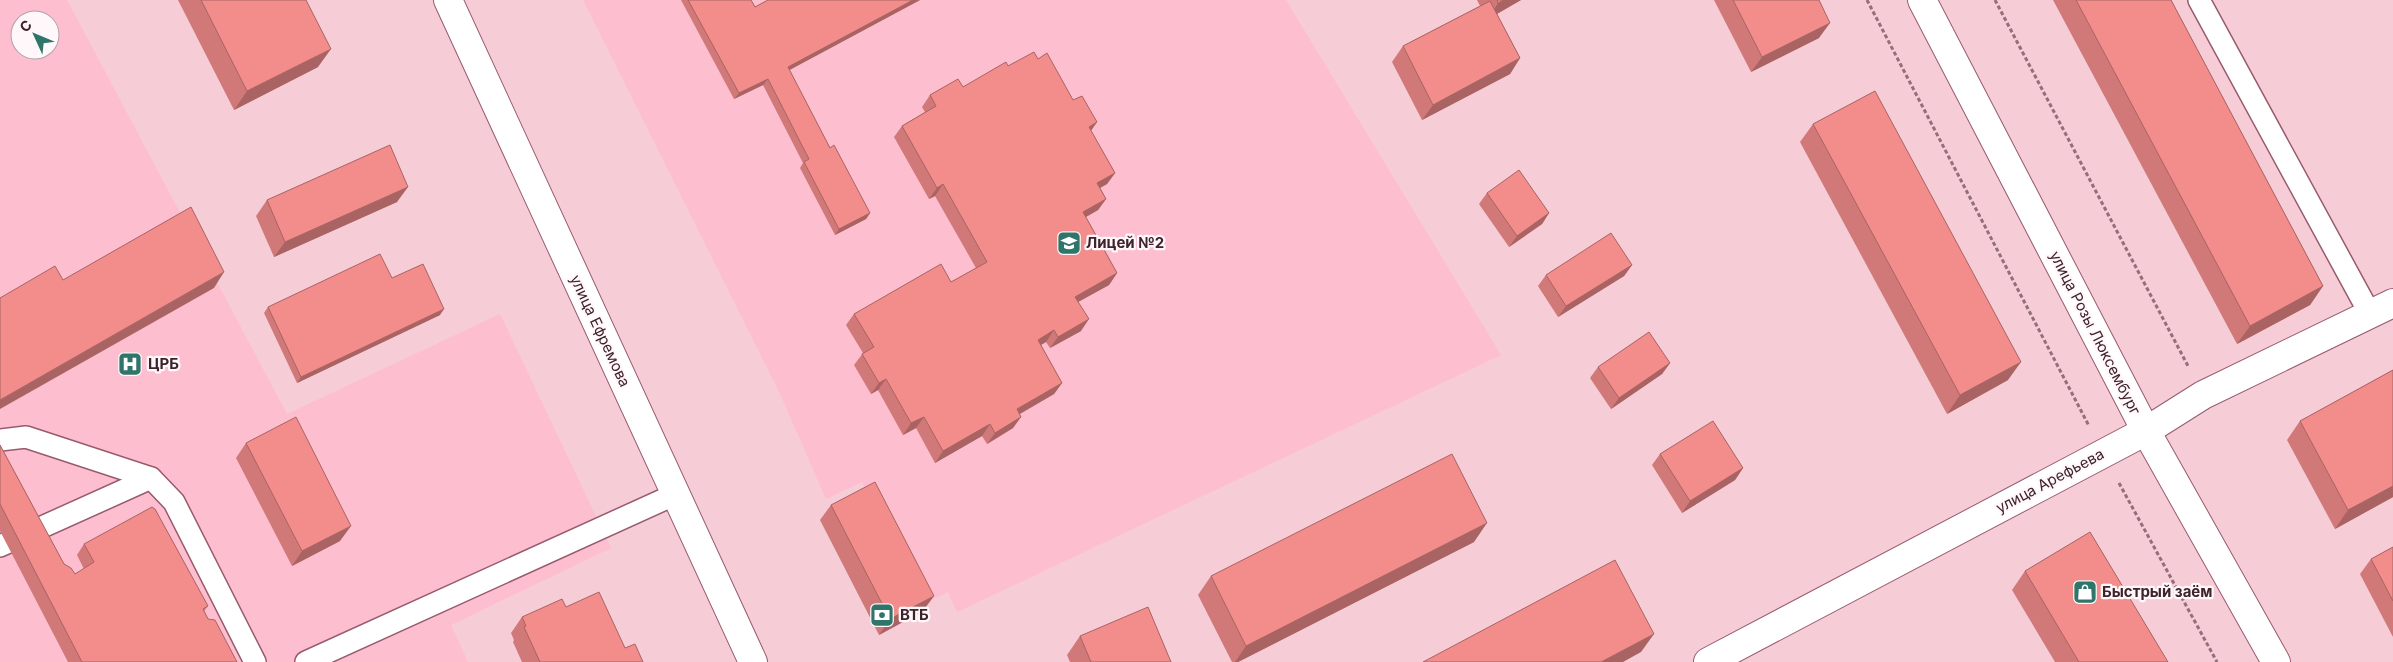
<svg xmlns="http://www.w3.org/2000/svg" width="2393" height="662" viewBox="0 0 2393 662" font-family="Inter,sans-serif">
	<rect width="100%" height="100%" fill="#f6ccd7"/>
	<g fill="#fdbecf" fill-rule="evenodd">
		<path d="M0 0H67L287 414 500 314 611 548 451 625 468 662H0ZM20 20H50V50H20Z"/>
		<path d="M583 0H1286L1501 355 957 612 948 592 921 605 862 482 826 499 781 396Z"/>
	</g>
	<g fill="none" stroke-linecap="round" stroke-linejoin="round">
		<g stroke="#985b6d" stroke-width="24">
			<g id="lane">
				<path d="M2199 0 2370 314"/>
				<path d="M0 440 26 437 151 478 174 502 255 662"/>
				<path d="M0 546 151 478"/>
				<path d="M306 662 676 494"/>
			</g>
		</g>
		<g stroke="#985b6d" stroke-width="30">
			<g id="street">
				<path d="M1922 0 2146 431 2276 662"/>
				<path d="M1708 662 2146 431 2203 395 2393 303"/>
			</g>
		</g>
		<g stroke="#985b6d" stroke-width="30">
			<path id="secondary" d="M448 0 753 662"/>
		</g>
		<g stroke="#92707a" stroke-width="3" stroke-dasharray="4 2.5" stroke-linecap="butt">
			<path d="M1867 0 2089 426"/>
			<path d="M1995 0 2188 366"/>
			<path d="M2119 483 2217 662"/>
		</g>
		<use href="#lane" stroke="#fff" stroke-width="21"/>
		<use href="#street" stroke="#fff" stroke-width="28"/>
		<use href="#secondary" stroke="#fff" stroke-width="28"/>
	</g>
	<g fill="#d07978">
		<path d="M178 0H306L318 67 234 110Z"/>
		<path d="M681 0H751L755 7 768 0H920L789 70 830 148 870 213 866 219 835 235 800 168 803 163 763 85 734 99Z"/>
		<path d="M1477 0H1521L1497 14 1520 58 1510 74 1422 120 1392 62 1403 46 1480 6Z"/>
		<path d="M1714 0H1819V38L1751 72Z"/>
		<path d="M2053 0H2171L2323 286 2310 305 2237 344Z"/>
		<path d="M1038 59 1073 100 1097 122 1091 131 1115 173 1107 184 1100 188 1106 199 1098 210 1086 217 1117 273 1109 285 1078 302 1081 331 1050 348 1046 342 1041 345 1062 383 1054 394 1020 414 1013 428 987 444 982 436 935 463 916 428 903 435 878 390 871 394 854 365 863 353 846 325 854 314 951 282 976 268 935 196 929 199 894 137 902 126 925 112 922 107 930 95 963 87 1008 66Z"/>
		<path d="M1813 124 2008 380 1947 414 1800 142Z"/>
		<path d="M1487 193 1549 213 1542 224 1509 247 1479 204Z"/>
		<path d="M267 200 397 202 274 257 256 216Z"/>
		<path d="M1632 265 1624 276 1558 317 1538 286 1546 275Z"/>
		<path d="M392 278 440 315 297 383 264 313 268 307Z"/>
		<path d="M1670 363 1662 374 1611 409 1590 378 1598 367Z"/>
		<path d="M2393 370V497L2335 529 2287 440 2300 421Z"/>
		<path d="M246 443 340 541 292 566 236 458Z"/>
		<path d="M0 445 64 564 75 574 84 569 77 555 84 544 208 606 204 611 208 619 237 662H68L0 531Z"/>
		<path d="M1660 454 1743 468 1735 480 1682 513 1652 465Z"/>
		<path d="M831 505 923 611 879 635 820 520Z"/>
		<path d="M1474 542 1238 662H1232L1198 595 1211 576Z"/>
		<path d="M2393 547V637L2360 574 2371 559Z"/>
		<path d="M2025 571 2168 662H2055L2012 590Z"/>
		<path d="M566 607 625 648 643 662H522L513 642 514 640 511 633 522 617Z"/>
		<path d="M1080 636 1171 662H1070L1067 655Z"/>
	</g>
	<g fill="#a96362">
		<path d="M913 0H920L784 73 788 67Z"/>
		<path d="M1504 0H1521L1488 19 1498 3Z"/>
		<path d="M1830 23 1819 38 1751 72 1762 57Z"/>
		<path d="M331 49 318 67 234 110 247 91Z"/>
		<path d="M1520 58 1510 74 1422 120 1433 105Z"/>
		<path d="M768 79 763 85 734 99 739 93Z"/>
		<path d="M1097 122 1089 133V127Z"/>
		<path d="M1115 173 1107 184 1089 194 1097 183Z"/>
		<path d="M943 184 935 196 929 199 937 188Z"/>
		<path d="M408 187 397 202 274 257 285 242Z"/>
		<path d="M1106 199 1098 210 1075 223 1083 212Z"/>
		<path d="M870 213 866 219 835 235 839 229Z"/>
		<path d="M1549 213 1542 224 1509 247 1517 236Z"/>
		<path d="M1632 265 1624 276 1558 317 1566 306Z"/>
		<path d="M224 272 214 288 0 409V400Z"/>
		<path d="M1117 273 1109 285 1067 308 1075 297Z"/>
		<path d="M2323 286 2310 305 2237 344 2250 326Z"/>
		<path d="M444 309 440 315 297 383 301 377Z"/>
		<path d="M1089 319 1081 331 1050 348 1058 337Z"/>
		<path d="M1054 330 1046 342 1030 351 1038 340Z"/>
		<path d="M2021 362 2008 380 1947 414 1960 395Z"/>
		<path d="M1670 363 1662 374 1611 409 1619 398Z"/>
		<path d="M886 379 878 390 871 394 879 383Z"/>
		<path d="M1062 383 1054 394 1009 420 1017 409Z"/>
		<path d="M924 417 916 428 903 435 911 423Z"/>
		<path d="M1021 417 1013 428 987 444 995 433Z"/>
		<path d="M990 424 982 436 935 463 943 451Z"/>
		<path d="M1743 468 1735 480 1682 513 1690 501Z"/>
		<path d="M2393 486V497L2335 529 2348 510Z"/>
		<path d="M1487 523 1474 542 1238 662H1235L1246 646Z"/>
		<path d="M351 526 340 541 292 566 302 551Z"/>
		<path d="M934 596 923 611 879 635 890 619Z"/>
		<path d="M1654 634 1641 652 1623 662H1601Z"/>
	</g>
	<g fill="#f28d8c" stroke="#a96362">
		<path d="M201 0H306L331 49 247 91Z"/>
		<path d="M688 0H751L755 7 768 0H913L788 67 830 148 834 145 870 213 839 229 804 162 809 159 768 79 739 93Z"/>
		<path d="M1497 0H1504L1498 3Z"/>
		<path d="M1733 0H1819L1830 23 1762 57Z"/>
		<path d="M2076 0H2171L2323 286 2250 326Z"/>
		<path d="M1490 1 1520 58 1433 105 1403 46Z"/>
		<path d="M1034 52 1038 59 1047 53 1073 100 1082 96 1097 122 1089 127 1115 173 1097 183 1106 199 1083 212 1117 273 1075 297 1089 319 1058 337 1054 330 1038 340 1062 383 1017 409 1021 417 995 433 990 424 943 451 924 417 911 423 886 379 879 383 862 354 874 347 854 314 941 264 951 282 987 262 943 184 937 188 902 126 936 106 930 95 958 79 963 87 1006 62 1008 66Z"/>
		<path d="M1875 91 2021 362 1960 395 1813 124Z"/>
		<path d="M390 145 408 187 285 242 267 200Z"/>
		<path d="M1519 170 1549 213 1517 236 1487 193Z"/>
		<path d="M191 207 224 272 0 400V298L55 266 63 280Z"/>
		<path d="M1611 233 1632 265 1566 306 1546 275Z"/>
		<path d="M380 254 392 278 423 264 444 309 301 377 268 307Z"/>
		<path d="M1649 332 1670 363 1619 398 1598 367Z"/>
		<path d="M2393 370V486L2348 510 2300 421Z"/>
		<path d="M296 417 351 526 302 551 246 443Z"/>
		<path d="M1713 421 1743 468 1690 501 1660 454Z"/>
		<path d="M0 445 64 564 71 568 75 574 94 562 84 544 152 507 155 509 208 606 203 609 208 619 215 620 237 662H82L0 504Z"/>
		<path d="M1452 454 1487 523 1246 646 1211 576Z"/>
		<path d="M875 482 934 596 890 619 831 505Z"/>
		<path d="M2090 532 2168 662H2079L2025 571Z"/>
		<path d="M2393 547V601L2371 559Z"/>
		<path d="M1615 560 1654 634 1601 662H1423Z"/>
		<path d="M599 592 625 648 635 644 643 662H540L524 627 526 626 522 617 562 599 566 607Z"/>
		<path d="M1148 607 1171 662H1091L1080 636Z"/>
	</g>
	<defs>
		<g id="school-square" transform="scale(1.25)"><rect x="-9" y="-9" width="18" height="18" rx="4" fill="#30756a" stroke="#fff7f9"/><path d="M0-5L7-2L0 1L-7-2ZM-4 1L0 2.5L4 1V4Q0 6-4 4Z" fill="#fff"/></g>
		<g id="hospital-square" transform="scale(1.25)"><rect x="-9" y="-9" width="18" height="18" rx="4" fill="#30756a" stroke="#fff7f9"/><path d="M-5-5h3v3.5h4V-5h3V5h-3V1.5h-4V5h-3Z" fill="#fff"/></g>
		<g id="shop-square" transform="scale(1.25)"><rect x="-9" y="-9" width="18" height="18" rx="4" fill="#30756a" stroke="#fff7f9"/><path d="M-5-2.5h2.3a2.7 3.5 0 0 1 5.4 0H5L5.5 6h-11ZM-1.5-2.5h3a1.5 2.3 0 0 0-3 0Z" fill="#fff"/></g>
		<g id="bank-square" transform="scale(1.25)"><rect x="-9" y="-9" width="18" height="18" rx="4" fill="#30756a" stroke="#fff7f9"/><path d="M-6-4H6V4H-6ZM0-2.3a2.3 2.3 0 1 0 0 4.6a2.3 2.3 0 1 0 0-4.6Z" fill="#fff"/></g>
	</defs>
	<g fill-rule="evenodd">
		<use href="#school-square" x="1069" y="243"/>
		<use href="#hospital-square" x="130" y="364"/>
		<use href="#shop-square" x="2085" y="592"/>
		<use href="#bank-square" x="882" y="615"/>
	</g>
	<g text-anchor="middle" stroke-width="4.5" stroke-linejoin="round" paint-order="stroke">
		<g font-size="15" font-weight="bold" fill="#3d232b" stroke="#fff7f9" text-anchor="start">
			<text x="1086" y="248">Лицей №2</text>
			<text x="148" y="369">ЦРБ</text>
			<text x="2102" y="597">Быстрый заём</text>
			<text x="900" y="620">ВТБ</text>
		</g>
		<g font-size="15" fill="#3d232b" stroke="#fff7f9">
			<text transform="translate(600 331) rotate(65)" y="5">улица Ефремова</text>
			<text transform="translate(2095 333) rotate(63)" y="5">улица Розы Люксембург</text>
			<text transform="translate(2050 481) rotate(-28)" y="5">улица Арефьева</text>
		</g>
	</g>
	<g transform="translate(35 35) rotate(314)"><circle r="24" fill="#fff7f9" stroke="#b1a2a7"/>
	<path d="M0-4L9 19L0 12L-9 19Z" fill="#30756a"/>
	<text y="-8" font-size="14" font-weight="bold" text-anchor="middle" fill="#3d232b">С</text>
	</g>
</svg>
